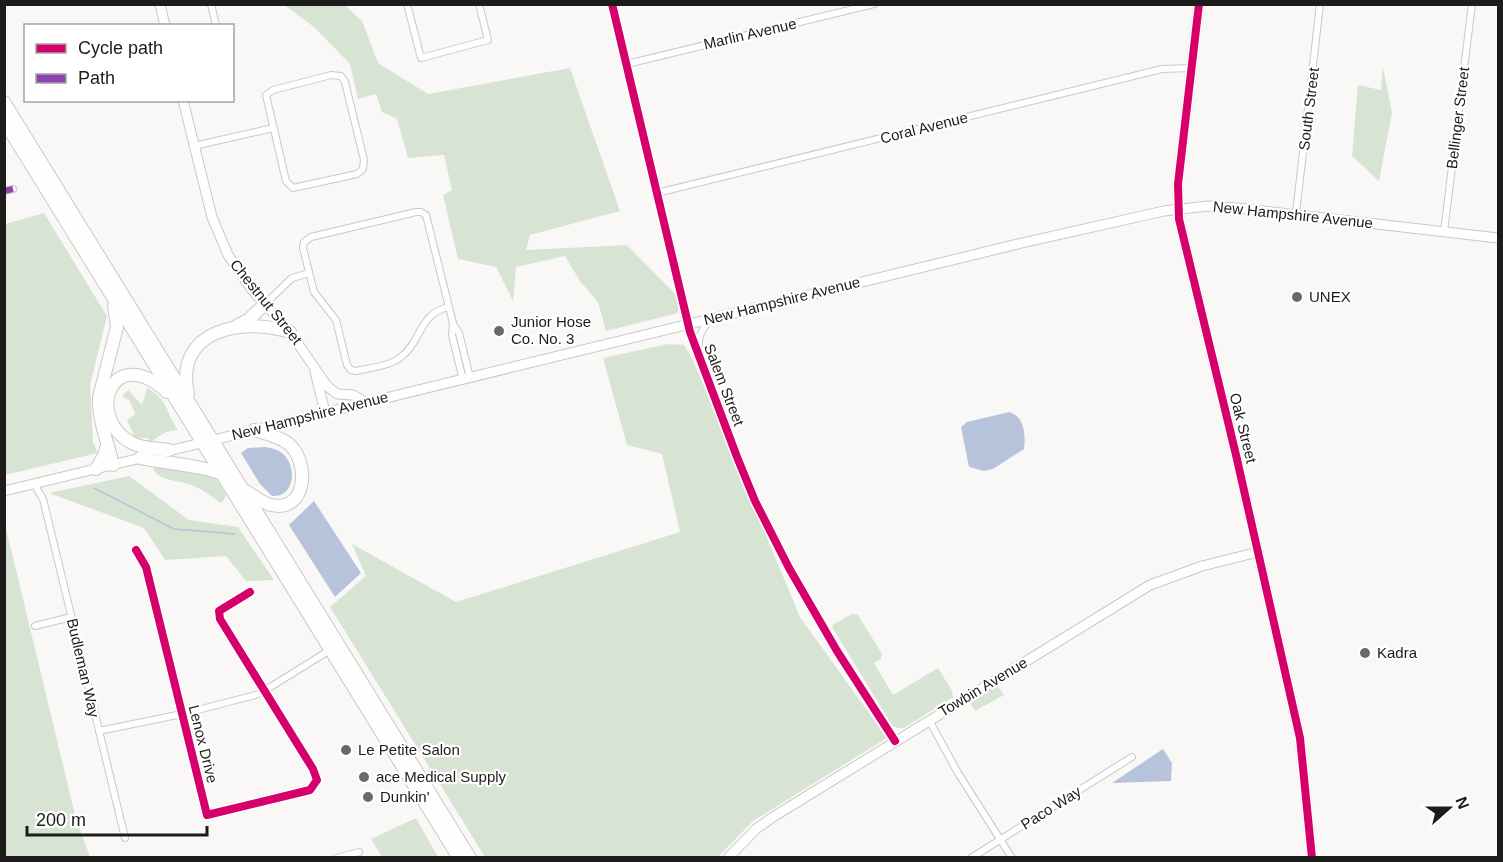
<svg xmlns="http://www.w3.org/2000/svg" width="1503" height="862" viewBox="0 0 1503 862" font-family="Arial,sans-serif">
	<rect width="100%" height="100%" fill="#faf8f6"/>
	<g fill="#d7e4d4">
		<path d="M284 5H345L362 21 378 63 428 94 570 68 620 211 530 235 526 250 627 245 679 298 678 313 606 331 598 302 580 281 565 256 516 267 513 301 496 267 458 259 443 195 452 190 444 155 408 158 397 119 382 112 376 94 358 99 350 64 314 27Z"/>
		<path d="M1383 67 1392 113 1379 181 1352 156 1358 85 1381 90Z"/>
		<path d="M44 213 107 316 90 385 93 442 98 453 5 475V224Z"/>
		<path d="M668 344 684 345 693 360 800 617 887 738 753 821 718 857H485L330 607 366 576 352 544 456 602 680 532 662 454 627 445 603 358Z"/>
		<path d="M147 388C171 402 164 411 178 430L166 432 150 442 148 438H135L127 420 135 414 130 401 122 396 128 390 142 405Z"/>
		<path d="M154 467H162L214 475 226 494 224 500 221 503C211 496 203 490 192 485 180 480 160 482 153 469Z"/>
		<path d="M129 476 189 520 238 527 274 580 246 581 226 556 165 560 144 528 49 493Z"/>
		<path d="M4 520 76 819 90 857H5Z"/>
		<path d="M852 614 858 615 882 654 881 659 874 663 893 695 938 668 952 691 953 697 904 728H897L892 725 832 627 834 624Z"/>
		<path d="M996 684 1004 695 975 711 969 701Z"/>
		<path d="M416 818 438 857H382L371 839Z"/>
	</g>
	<g fill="#b7c3db">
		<path d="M1009 412C1024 416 1026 435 1024 449L993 469 984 471 969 467 961 427 967 422Z"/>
		<path d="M265 447C272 448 281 450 286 457 297 471 293 498 272 496L260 484 241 453 248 448Z"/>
		<path d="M314 501 361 573 335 597 289 525Z"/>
		<path d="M1163 749 1172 763 1171 781 1112 783Z"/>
	</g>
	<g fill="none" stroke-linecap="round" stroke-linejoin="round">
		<path stroke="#b7c3db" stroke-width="1.5" d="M94 488 174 529 235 534"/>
		<g stroke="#cbc9c7" stroke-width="8">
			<g id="street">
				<path d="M211 4 216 26"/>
				<path d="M407 4 421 58 488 40 479 4"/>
				<path d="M612 4 690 332 737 457 755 501 789 568 837 651 895 741"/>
				<path d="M627 64 874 4"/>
				<path d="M331 75 341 76 345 82 364 160 363 169 357 174 293 188 286 181 266 95 273 90Z"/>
				<path d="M194 146 273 128"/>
				<path d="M4 191 13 189"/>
				<path d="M657 193 1162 69 1191 68"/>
				<path d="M1296 213 1320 4"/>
				<path d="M1444 232 1472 4"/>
				<path d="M265 304 292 278 309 273"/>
				<path d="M448 307C418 315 422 341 401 357 390 366 370 368 356 371L351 370 347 365 336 320 314 292 303 248 304 242 311 237 416 212H421L426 215 453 323 452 335 463 380"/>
				<path d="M453 324 459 333 470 378"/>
				<path d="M698 349 700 335 709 319"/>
				<path d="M34 484 43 499 125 838"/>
				<path d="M136 550 146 567 207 815 310 790 317 780 313 769 220 619 219 611 250 592"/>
				<path d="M35 626 71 617"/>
				<path d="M929 720 958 773 1012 858"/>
				<path d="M99 731 182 714 259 694 330 650"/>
				<path d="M336 858 359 852"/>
				<path d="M971 858 1132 757"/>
			</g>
		</g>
		<g stroke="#cbc9c7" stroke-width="11">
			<g id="secondary">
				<path d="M160 4 165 26"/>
				<path d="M1199 4 1178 184 1179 219 1236 455 1300 738 1312 858"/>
				<path d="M183 100 212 217 228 255 253 291 290 332 327 386 337 394 353 395 365 402"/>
				<path d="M315 372 325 412"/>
				<path d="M164 452 1022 243 1164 211 1208 206 1238 208 1498 238"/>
				<path d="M4 491 145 457"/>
				<path d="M728 858 756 829 773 817 1150 585 1202 566 1258 552"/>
			</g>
		</g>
		<g stroke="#cbc9c7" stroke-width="14">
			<g id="highway">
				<path d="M4 102 470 858"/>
				<path d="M4 121 459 858"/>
				<path d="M238 325 248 320 265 304"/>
				<path d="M167 392C112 341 84 417 132 443 143 449 157 448 169 450"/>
				<path d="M188 394C174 329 243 317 290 332"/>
				<path d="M140 458C168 464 196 464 223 474"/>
				<path d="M113 465C108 442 98 421 99 397L117 327 114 306"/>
				<path d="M96 469 104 456 107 445"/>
				<path d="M246 491C254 496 262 503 271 505 307 513 310 463 289 444 279 436 266 434 254 430"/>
			</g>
		</g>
		<use href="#street" stroke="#fefefe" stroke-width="6"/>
		<use href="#secondary" stroke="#fefefe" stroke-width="9"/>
		<use href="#highway" stroke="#fefefe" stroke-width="12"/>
		<path stroke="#8e44ad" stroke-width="6" stroke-dasharray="12 6" stroke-linecap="butt" d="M4 191 13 189"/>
		<g stroke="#fff" stroke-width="11">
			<g id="cycleway">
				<path d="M612 4 690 332 737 457 755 501 789 568 837 651 895 741"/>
				<path d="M1199 4 1178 184 1179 219 1236 455 1300 738 1312 858"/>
				<path d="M136 550 146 567 207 815 310 790 317 780 313 769 220 619 219 611 250 592"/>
			</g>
		</g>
		<use href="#cycleway" stroke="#d6006c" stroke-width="8"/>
	</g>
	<g fill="#6a6968" stroke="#fff" stroke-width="2">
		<circle cx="1297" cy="297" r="6"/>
		<circle cx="499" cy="331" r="6"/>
		<circle cx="1365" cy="653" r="6"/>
		<circle cx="346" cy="750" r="6"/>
		<circle cx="364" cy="777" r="6"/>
		<circle cx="368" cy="797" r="6"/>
	</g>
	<g text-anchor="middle" stroke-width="4.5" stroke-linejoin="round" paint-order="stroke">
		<g font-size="15" fill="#1d1c1b" stroke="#fff">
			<text transform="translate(750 34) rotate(-13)" y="5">Marlin Avenue</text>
			<text transform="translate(1309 109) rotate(-83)" y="5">South Street</text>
			<text transform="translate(1458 118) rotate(-83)" y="5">Bellinger Street</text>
			<text transform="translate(924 128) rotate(-14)" y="5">Coral Avenue</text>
			<text transform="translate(1293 215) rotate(6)" y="5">New Hampshire Avenue</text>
			<text transform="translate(782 301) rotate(-14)" y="5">New Hampshire Avenue</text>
			<text transform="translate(266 302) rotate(51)" y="5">Chestnut Street</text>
			<text transform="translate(724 385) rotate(69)" y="5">Salem Street</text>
			<text transform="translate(310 416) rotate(-14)" y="5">New Hampshire Avenue</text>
			<text transform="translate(1243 428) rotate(76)" y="5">Oak Street</text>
			<text transform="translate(83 668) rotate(77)" y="5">Budleman Way</text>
			<text transform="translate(983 687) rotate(-31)" y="5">Towbin Avenue</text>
			<text transform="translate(203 744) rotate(76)" y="5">Lenox Drive</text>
			<text transform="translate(1051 808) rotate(-32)" y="5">Paco Way</text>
		</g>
		<g font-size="15" fill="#1d1c1b" stroke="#fff" text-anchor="start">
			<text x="1309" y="302">UNEX</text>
			<text x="511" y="327">Junior Hose<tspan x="511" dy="17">Co. No. 3</tspan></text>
			<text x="1377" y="658">Kadra</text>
			<text x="358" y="755">Le Petite Salon</text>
			<text x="376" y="782">ace Medical Supply</text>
			<text x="380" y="802">Dunkin'</text>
		</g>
	</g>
	<rect width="1503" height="862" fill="none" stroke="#1d1c1b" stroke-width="12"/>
	<rect x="24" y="24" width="210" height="78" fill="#ffffff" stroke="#a5a4a4" stroke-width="1.5"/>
	<rect x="36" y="44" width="30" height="9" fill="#d6006c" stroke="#a5a4a4" stroke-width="1.5"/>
	<text x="78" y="54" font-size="18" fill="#1d1c1b">Cycle path</text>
	<rect x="36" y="74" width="30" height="9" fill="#8e44ad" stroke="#a5a4a4" stroke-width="1.5"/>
	<text x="78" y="84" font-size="18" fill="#1d1c1b">Path</text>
	<g transform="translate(1449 808) rotate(69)" stroke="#ffffff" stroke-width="4.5" paint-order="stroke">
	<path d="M0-4.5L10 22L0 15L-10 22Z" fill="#1d1c1b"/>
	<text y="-9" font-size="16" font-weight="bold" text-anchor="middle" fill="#1d1c1b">N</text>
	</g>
	<path d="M27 826v9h180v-9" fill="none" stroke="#1d1c1b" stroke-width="3"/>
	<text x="36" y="826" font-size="18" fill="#1d1c1b" stroke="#ffffff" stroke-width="4.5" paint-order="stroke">200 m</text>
</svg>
